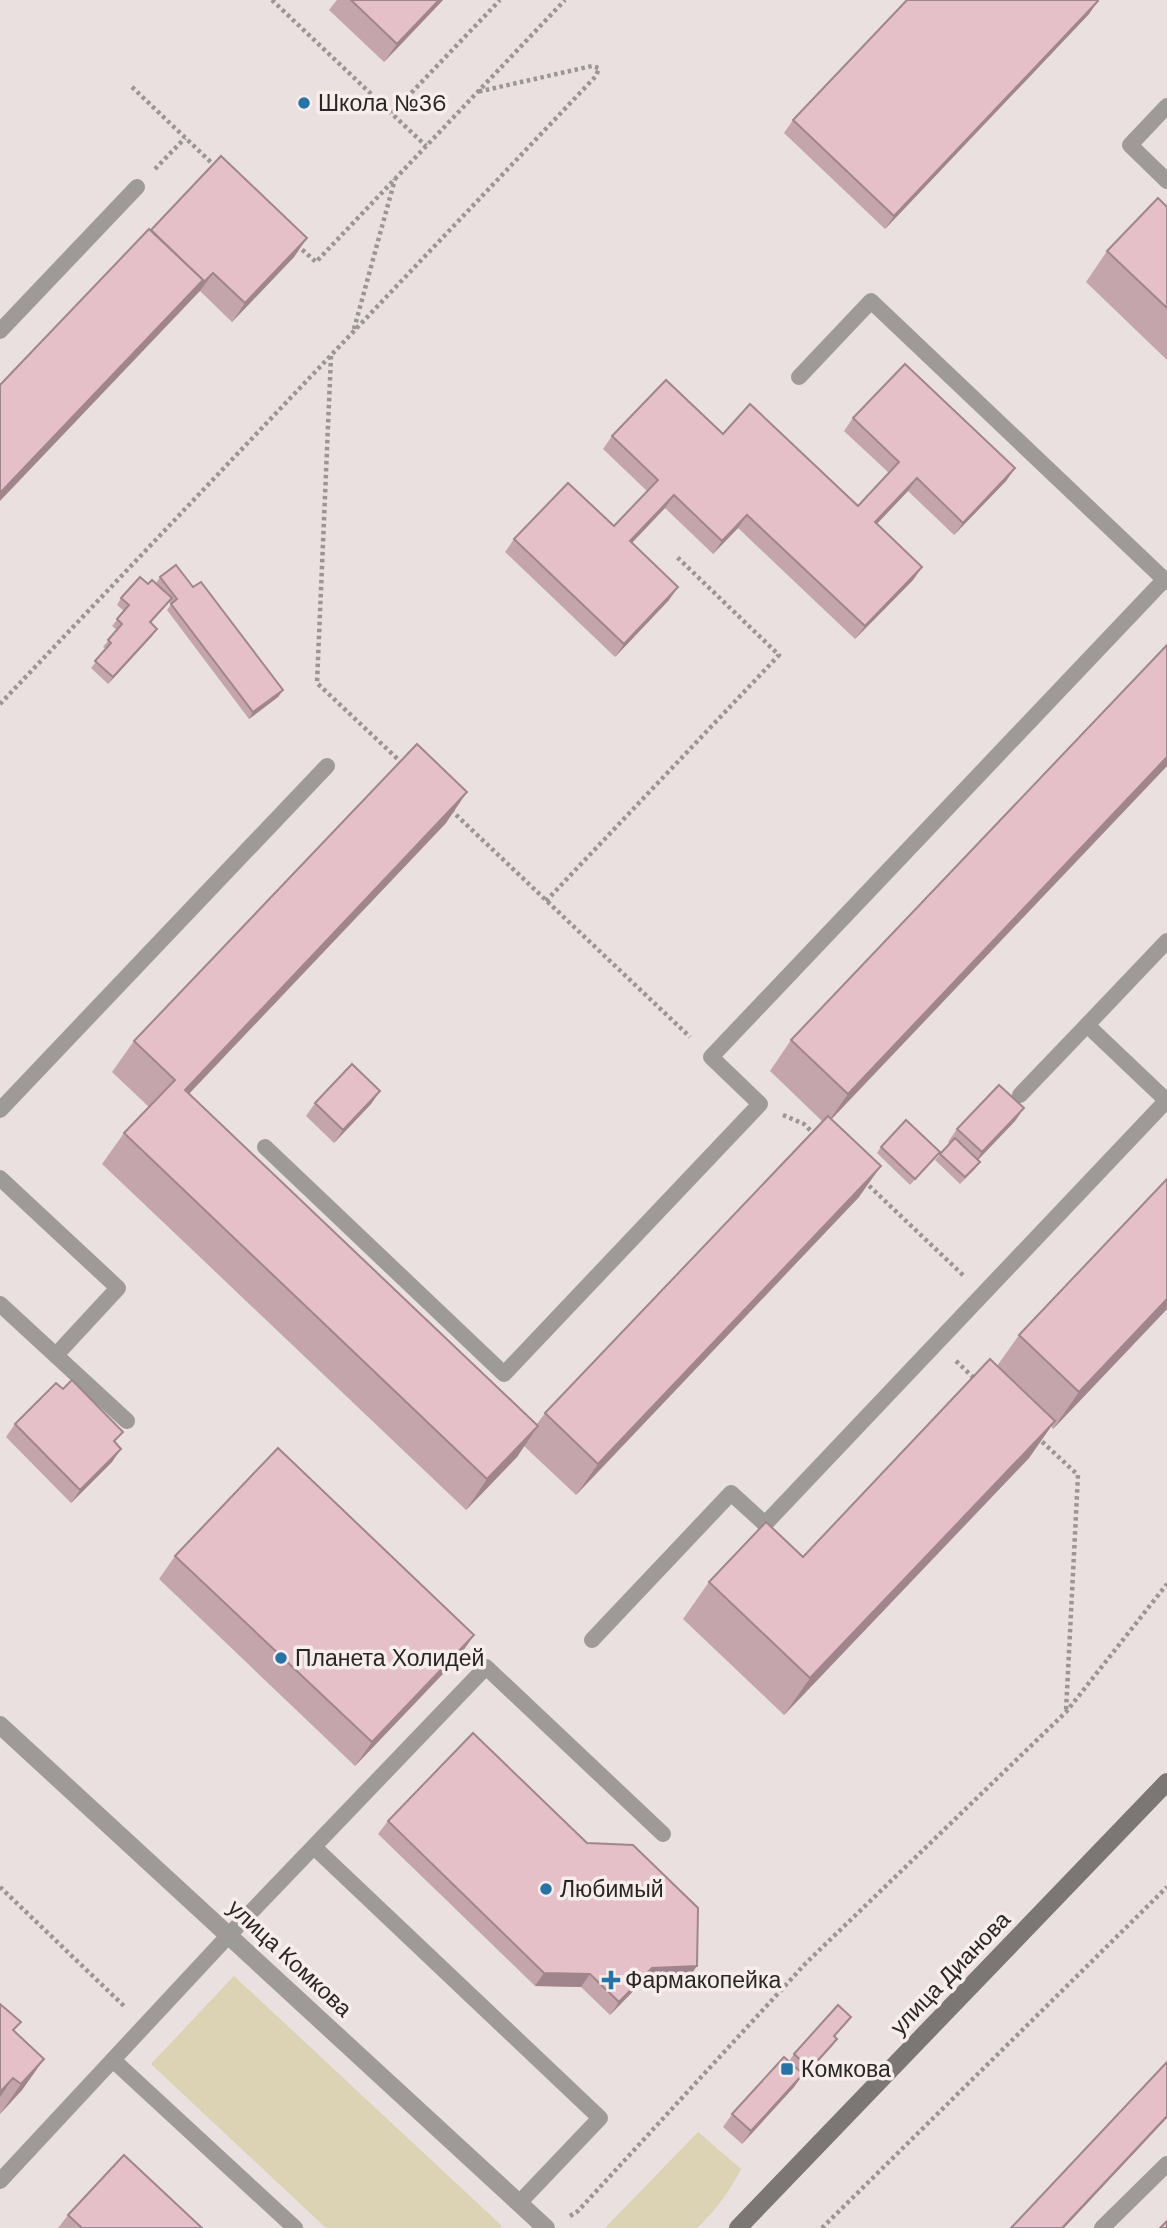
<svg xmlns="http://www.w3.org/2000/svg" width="1167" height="2228" viewBox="0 0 1167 2228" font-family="'DM Sans',sans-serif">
	<rect width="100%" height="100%" fill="#e9e0df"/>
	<g fill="#dcd2b4">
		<path d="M234 1976 502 2226 500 2228H326L151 2064Z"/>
		<path d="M698 2132 741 2169C729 2192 716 2210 697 2228H605Z"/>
	</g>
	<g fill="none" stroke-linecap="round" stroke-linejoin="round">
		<g stroke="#9b9594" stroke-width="4.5" stroke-dasharray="3.5 3.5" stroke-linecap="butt">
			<path d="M272 0 426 146"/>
			<path d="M132 87 217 168"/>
			<path d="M392 113 500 0"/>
			<path d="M155 169 185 138"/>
			<path d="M297 245 316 262 565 0"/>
			<path d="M354 329 395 179"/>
			<path d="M331 356 317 683 404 765"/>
			<path d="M0 704 596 76 599 68 592 66 477 92"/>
			<path d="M451 810 690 1037"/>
			<path d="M546 901 779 655 676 556"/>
			<path d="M783 1115 804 1124 814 1134"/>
			<path d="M864 1181 964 1276"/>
			<path d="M956 1361 977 1381"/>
			<path d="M1037 1437 1078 1475 1066 1711"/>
			<path d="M0 1887 124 2006"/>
			<path d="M570 2216 578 2211 806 1963 1066 1712 1167 1584"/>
			<path d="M822 2228 1167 1887"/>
		</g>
		<g stroke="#9d9a98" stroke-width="16">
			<path d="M1167 106 1130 145 1167 181"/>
			<path d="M0 331 137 187"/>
			<path d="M799 377 871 301 1167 582"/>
			<path d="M1020 1095 1087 1025"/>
			<path d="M1167 1101 1087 1025 1167 941"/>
			<path d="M0 1110 327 766"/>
			<path d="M265 1147 504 1374 760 1104 711 1057 1164 580"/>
			<path d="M0 1178 118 1288 56 1355"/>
			<path d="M0 1304 127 1421"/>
			<path d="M592 1640 731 1493 765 1524 1167 1100"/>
			<path d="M315 1848 600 2118 520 2202"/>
			<path d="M113 2060 295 2228"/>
			<path d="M0 2181 229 1935 486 1667 663 1834"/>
			<path d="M1102 2228 1167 2164"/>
		</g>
		<path stroke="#9d9a98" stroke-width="18" d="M0 1725 546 2228"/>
		<path stroke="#7b7774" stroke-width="18" d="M738 2228 1167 1782"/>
	</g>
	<g fill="#c5a5ac">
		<path d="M337 0H443L384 62 329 10Z"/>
		<path d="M1089 14 885 229 784 133 793 120Z"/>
		<path d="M1167 207V360L1086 282 1107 251Z"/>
		<path d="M151 230 307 238 294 257 232 322 200 291Z"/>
		<path d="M853 418 1015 468 1006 481 954 535 908 491 877 524 922 567 913 580 855 639 738 528 713 554 665 508 632 543 669 600 615 657 505 552 514 539 614 526 647 491 603 449 612 436 723 434 858 506 889 473 844 431Z"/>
		<path d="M160 577 193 587 283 690 278 697 249 719 167 610 171 604 169 602 151 623 152 636 108 684 91 668 106 649 103 647 117 630 112 626 124 611 117 605 121 598 148 584 156 583Z"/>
		<path d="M1167 645V766L831 1119 859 1197 576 1495 524 1446 517 1457 466 1510 102 1164 124 1133 149 1107 112 1072 134 1041 446 823 189 1094 537 1424 545 1413 822 1121 770 1071 791 1040Z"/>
		<path d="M380 1091 371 1104 334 1143 306 1116 315 1103Z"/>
		<path d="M1024 1108 1015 1121 978 1160 980 1162 975 1169 960 1184 935 1160 950 1143 948 1142 957 1129Z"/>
		<path d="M881 1147 940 1152 935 1158 910 1185 877 1153Z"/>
		<path d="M1167 1179V1309L1053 1429 1051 1426 1029 1458 784 1715 683 1619 709 1582 803 1557 997 1366 1019 1335Z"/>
		<path d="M15 1424 116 1443 112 1462 71 1503 6 1437Z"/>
		<path d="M175 1556 474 1635 458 1658 355 1766 159 1579Z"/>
		<path d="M388 1821 688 1979 643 1981 610 2015 581 1987 535 1986 378 1834Z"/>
		<path d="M0 2004 14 2031 44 2059 22 2090 0 2114Z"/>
		<path d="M846 2024 834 2037 837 2039 832 2046 805 2076 789 2061 794 2054Z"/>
		<path d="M803 2074 794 2087 742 2144 723 2127 732 2114Z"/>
		<path d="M68 2215 202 2228H58Z"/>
	</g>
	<g fill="#a0868c">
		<path d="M439 0H443L384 62 397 44Z"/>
		<path d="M1098 1 1089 14 885 229 894 216Z"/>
		<path d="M307 238 294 257 232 322 245 303Z"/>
		<path d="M213 273 200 291 0 501V493L203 280Z"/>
		<path d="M1015 468 1006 481 954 535 963 523Z"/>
		<path d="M917 478 908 491 866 535 875 522Z"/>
		<path d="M674 495 665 508 621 554 630 541Z"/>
		<path d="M747 515 738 528 713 554 722 541Z"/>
		<path d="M922 567 913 580 855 639 865 626Z"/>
		<path d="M678 587 669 600 615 657 624 644Z"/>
		<path d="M157 629 152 636 108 684 113 677Z"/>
		<path d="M283 690 278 697 249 719 253 712Z"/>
		<path d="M1167 757V766L826 1125 848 1094Z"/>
		<path d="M467 792 446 823 163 1121 185 1090Z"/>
		<path d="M380 1091 371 1104 334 1143 343 1130Z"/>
		<path d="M1024 1108 1015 1121 973 1165 982 1152Z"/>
		<path d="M881 1166 859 1197 576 1495 598 1464Z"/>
		<path d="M1167 1299V1309L1053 1429 1079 1392Z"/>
		<path d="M1055 1421 1029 1458 784 1715 810 1678Z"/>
		<path d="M538 1426 517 1457 466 1510 487 1479Z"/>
		<path d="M121 1449 112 1462 71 1503 80 1490Z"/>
		<path d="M474 1635 458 1658 355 1766 372 1742Z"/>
		<path d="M697 1966 688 1979 643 1981 610 2015 619 2002 652 1968Z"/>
		<path d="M544 1973 590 1974 581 1987 535 1986Z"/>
		<path d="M837 2039 832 2046 805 2076 810 2069Z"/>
		<path d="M44 2059 22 2090 0 2114 21 2084Z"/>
		<path d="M803 2074 794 2087 742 2144 751 2131Z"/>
		<path d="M13 2078 0 2097V2092Z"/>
		<path d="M1167 2116V2118L1064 2228H1062Z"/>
	</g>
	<g fill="#e5c0c8" stroke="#a0868c" stroke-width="2">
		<path d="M351 0H439L397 44Z"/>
		<path d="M907 0H1097L1098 1 894 216 793 120Z"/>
		<path d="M221 156 307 238 245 303 213 273 194 292 203 280 151 230Z"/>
		<path d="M1158 198 1167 207V308L1107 251Z"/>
		<path d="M149 229 203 280 0 493V385Z"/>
		<path d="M905 364 1015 468 963 523 917 478 875 522 922 567 865 626 747 515 722 541 674 495 630 541 678 587 624 644 514 539 568 483 614 526 658 480 612 436 666 380 723 434 750 404 858 506 899 462 853 418Z"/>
		<path d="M176 565 193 587 201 582 283 690 253 712 171 604 177 599 160 577Z"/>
		<path d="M140 577 148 584 152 580 172 598 150 622 157 629 113 677 95 661 111 643 108 640 122 624 117 619 129 605 121 598Z"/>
		<path d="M1167 645V757L848 1094 791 1040Z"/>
		<path d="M417 744 467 792 185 1090 538 1426 487 1479 124 1133 175 1080 134 1041Z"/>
		<path d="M352 1064 380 1091 343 1130 315 1103Z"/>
		<path d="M999 1085 1024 1108 982 1152 957 1129Z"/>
		<path d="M828 1116 881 1166 598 1464 545 1413Z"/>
		<path d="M906 1120 940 1152 915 1179 881 1147Z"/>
		<path d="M955 1138 980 1162 965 1177 940 1154Z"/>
		<path d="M1167 1179V1299L1079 1392 1019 1335Z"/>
		<path d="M990 1359 1055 1421 810 1678 709 1582 766 1522 803 1557Z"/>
		<path d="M72 1380 123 1432 114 1441 121 1449 80 1490 15 1424 56 1383 63 1389Z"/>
		<path d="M278 1448 474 1635 372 1742 175 1556Z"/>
		<path d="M473 1733 587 1843 633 1845 698 1908 697 1966 652 1968 619 2002 590 1974 544 1973 388 1821Z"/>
		<path d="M0 2004 21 2022 13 2030 44 2059 21 2084 13 2078 0 2092Z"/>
		<path d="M838 2005 851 2017 834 2036 837 2039 810 2069 794 2054Z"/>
		<path d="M784 2057 803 2074 751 2131 732 2114Z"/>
		<path d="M1167 2062V2116L1062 2228H1011Z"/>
		<path d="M124 2155 202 2228H82L68 2215Z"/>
		<path d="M1167 2221V2228H1160Z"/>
	</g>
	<g fill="#2773a6" stroke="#f7eeec" stroke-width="2.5">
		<circle cx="304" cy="103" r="7"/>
		<circle cx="281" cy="1658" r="7"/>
		<circle cx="546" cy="1889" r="7"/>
		<path d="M607.5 1969.5h7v7h7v7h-7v7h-7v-7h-7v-7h7z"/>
		<rect x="780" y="2062" width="14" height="14" rx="3.5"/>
	</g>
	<g text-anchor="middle" stroke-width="7" stroke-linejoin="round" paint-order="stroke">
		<g font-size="23" fill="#292625" stroke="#f7eeec" text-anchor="start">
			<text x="318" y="111">Школа №36</text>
			<text x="295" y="1666">Планета Холидей</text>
			<text x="560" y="1897">Любимый</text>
			<text x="625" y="1988">Фармакопейка</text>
			<text x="801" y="2077">Комкова</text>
		</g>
		<g font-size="23" fill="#292625" stroke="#f7eeec">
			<text transform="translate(290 1958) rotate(43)" y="8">улица Комкова</text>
			<text transform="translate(950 1973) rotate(-46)" y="8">улица Дианова</text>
		</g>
	</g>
</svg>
